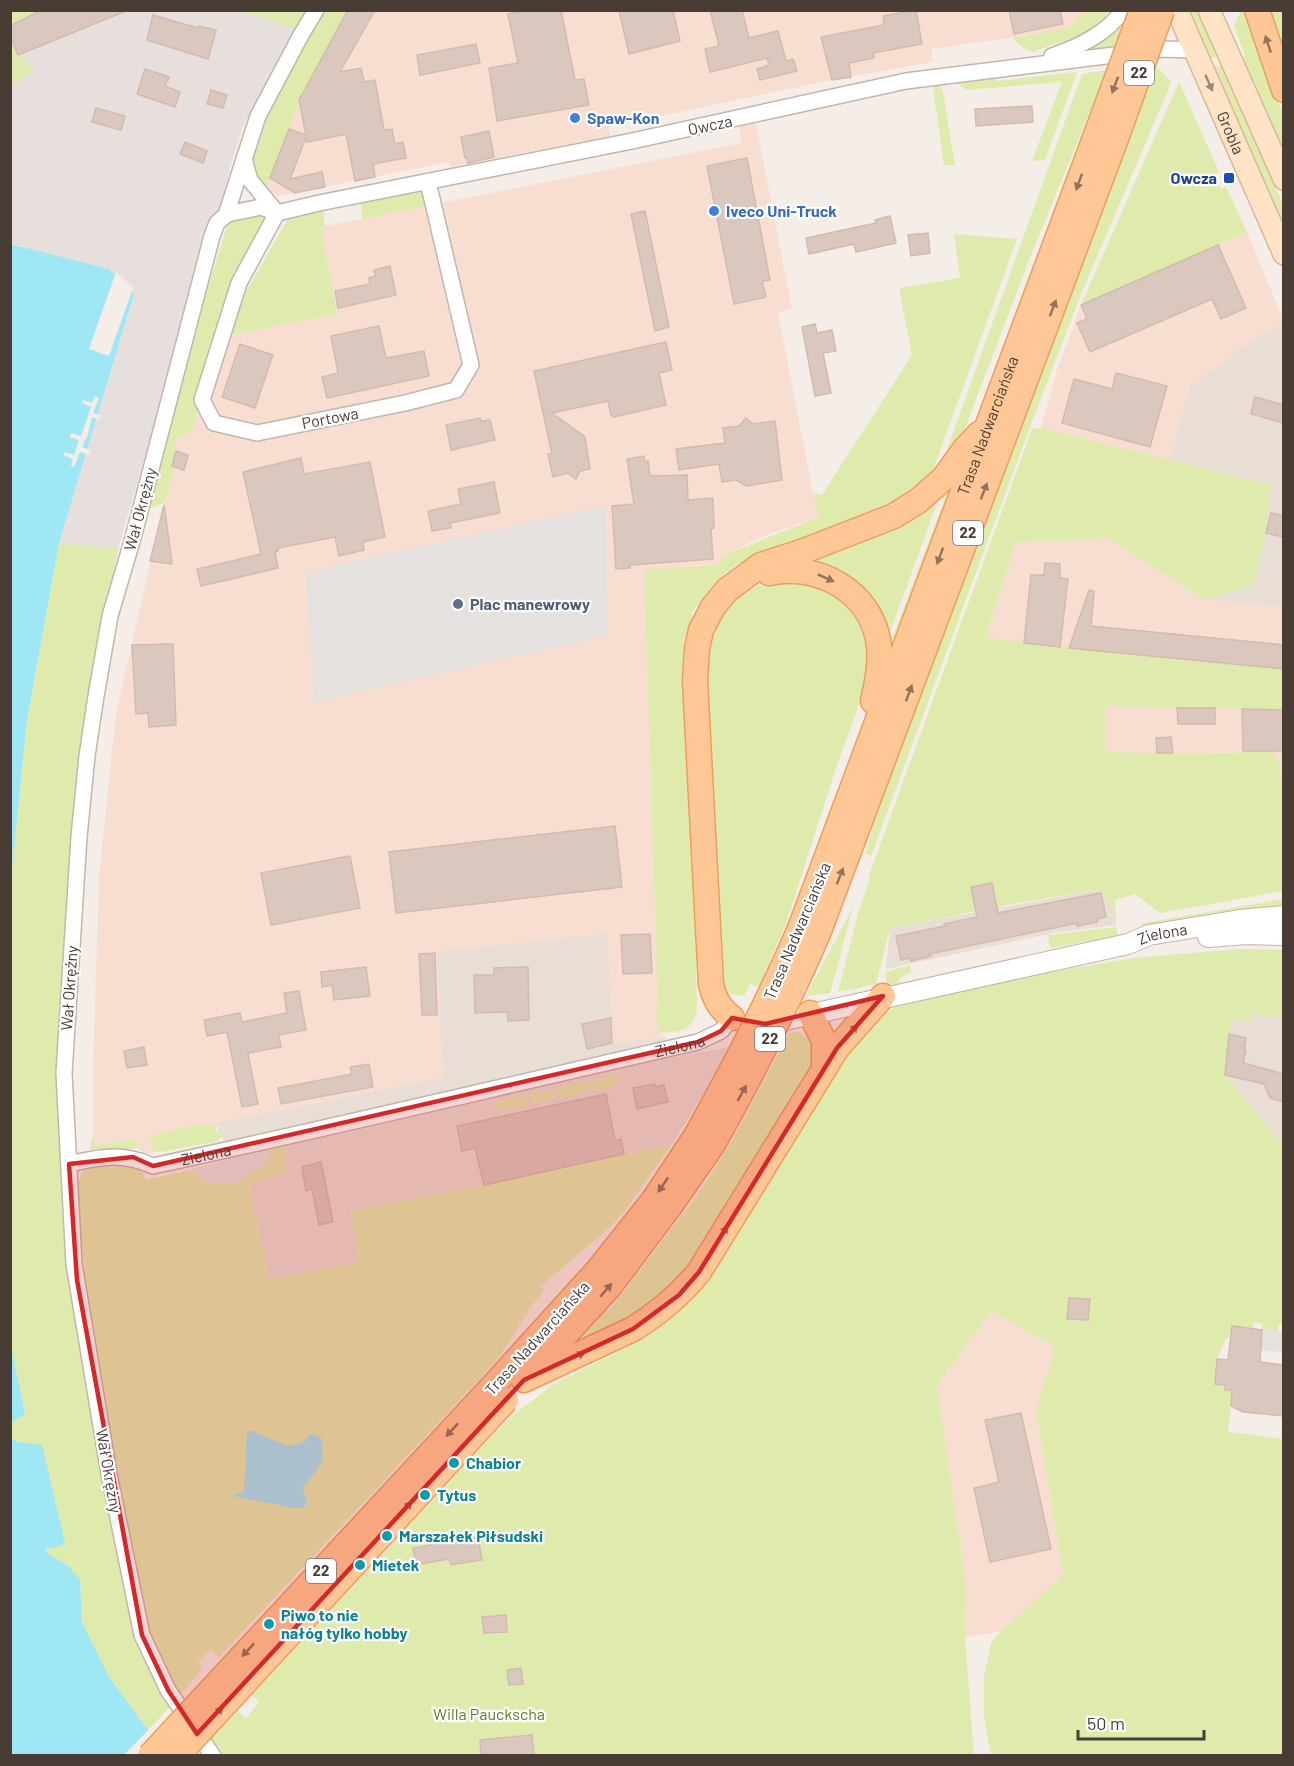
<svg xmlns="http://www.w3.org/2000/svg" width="1294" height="1766" viewBox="0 0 1294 1766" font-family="Barlow,sans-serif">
	<rect width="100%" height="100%" fill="#f5ede7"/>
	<g fill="#e9ded5">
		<path d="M1283 324V607L1205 600 1254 585 1271 485 1170 460 1189 387 1260 334Z"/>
		<path d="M1095 890 1104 893 1107 896 1112 906 1116 925 1053 933 886 969 890 928Z"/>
		<path d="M608 933 612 1043 665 1037 670 1058 729 1047 706 1090 672 1144 548 1172 351 1211 359 1262 268 1280 249 1184 242 1177 215 1123 443 1077 436 951Z"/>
		<path d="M1252 1013 1283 1019V1146L1225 1075 1232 1019 1250 1022Z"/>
	</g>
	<g fill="#f8ded1">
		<path d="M348 11H1085L1071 26 1038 34 932 49V62L832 80 609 127 610 136 450 167 449 162 278 196 266 188 270 178 304 90Z"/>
		<path d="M756 124 792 309 778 312 813 493 819 517 769 534 721 556 720 565 644 571 658 1003 655 1009 659 1033 665 1037 612 1043 608 933 437 951 443 1077 215 1123 218 1141 145 1154 137 1148 135 1139 93 1145V1074L99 877 116 713 176 451 175 440 192 431 202 400 230 335 337 314 321 227 741 143 740 126Z"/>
		<path d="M1247 232 1283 319V324L1260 334 1189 387 1170 460 1041 428 1057 370 1081 305Z"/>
		<path d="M1106 537 1205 600 1283 607V669L985 639 1016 542 1086 540Z"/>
		<path d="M1106 706 1283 710V778H1280L1243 751 1197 754 1105 753Z"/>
		<path d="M991 1311 1055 1347 1036 1409 1063 1575 1001 1631 965 1638 966 1584 937 1385Z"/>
	</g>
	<path fill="#e7dfdc" d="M11 11H234L265 18 294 29 242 129 230 167 217 223 164 391 118 549 59 543 134 294 23 246 11 244Z"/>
	<g fill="#dfebad" fill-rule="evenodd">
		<path d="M1085 10 1108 11C1094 35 1058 42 1033 52L1023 48 1012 38 1038 34 1071 26Z"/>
		<path d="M11 11H42L11 26Z"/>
		<path d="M234 11 306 10V11L294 29 265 18Z"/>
		<path d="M320 11H348L304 90 266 188 249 162 258 116Z"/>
		<path d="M1188 11H1198L1218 56 1209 59Z"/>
		<path d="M1241 11H1247L1283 115V153L1242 58 1245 56 1234 25Z"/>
		<path d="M1268 11H1283V63Z"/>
		<path d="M1128 14 1116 47 1087 50V49Z"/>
		<path d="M10 36 18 55 34 71 11 85Z"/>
		<path d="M1222 65 1283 204V228L1213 68Z"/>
		<path d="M1156 66 1171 81 1167 93 1082 292 1027 435 871 856 866 854 878 805 1074 275Z"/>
		<path d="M1107 70 1029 260 956 452 933 477 946 452 1082 74Z"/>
		<path d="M1077 72 1045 160 1032 161 1062 82 965 90 959 84 961 80 997 76V81Z"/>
		<path d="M932 82 940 86 943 91 955 165H944L933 87H931Z"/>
		<path d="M1179 82 1219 172 1215 174 1221 189 1226 187 1247 232 1081 305Z"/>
		<path d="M427 188 431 205 363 219 360 198Z"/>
		<path d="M323 208 325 226 321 227 337 314 230 335 246 292 292 212Z"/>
		<path d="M252 211 277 213 239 283 192 431 175 440 176 451 172 465 174 466 165 501H163L164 503 143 511 177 384 228 223 234 218Z"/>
		<path d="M954 234 1017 239 933 470 924 481 903 497 832 528 736 565 717 580 692 612C693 620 688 627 686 635 683 648 683 661 682 674L695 925 697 1010C692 1033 679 1031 659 1033L655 1009 658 1003 644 570 720 565 721 556 819 517 813 493 822 495 912 355 899 288 960 278Z"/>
		<path d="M1041 428 1271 485 1264 539 1254 585 1205 600 1106 537 1086 540 1016 542 985 638 1283 669V710L1106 706 1105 752 1197 754 1272 751 1281 766 1280 777 1283 778V891L1160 913 1135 894 1115 900 1116 925C1113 910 1111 895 1095 890L1018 903 890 928 876 984 838 992 858 913 870 879 868 878 1032 429Z"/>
		<path d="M958 473 888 661V650L944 500 940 493Z"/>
		<path d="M933 499 936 506 889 635 797 562Z"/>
		<path d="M59 543 118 549 86 727 75 814 59 1022 57 1106 77 1280 85 1269 75 1196 81 1174 88 1167 109 1160 141 1168 146 1180 192 1170 200 1177 214 1184 234 1183 263 1165 274 1147 285 1145 286 1172 249 1184 269 1280 359 1262 351 1211 548 1172 672 1144 624 1212 611 1226 540 1287 544 1290C525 1312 513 1339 495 1362L219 1657 211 1649 198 1662 202 1669 175 1702 148 1730 109 1677 82 1622 80 1579 68 1566 45 1553V1549L57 1547 18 1442 11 1439V1423L25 1414 10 1346 11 879 27 720Z"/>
		<path d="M797 580 832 592 853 610 866 633V672L863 694 836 768 787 921 759 987 750 984 744 996 725 993 723 988 705 672 713 628 730 602 749 592 757 586Z"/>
		<path d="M1283 899V910L1140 933 1139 928 1143 923Z"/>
		<path d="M853 907 830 993 806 996Z"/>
		<path d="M1116 927 1118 936 1050 948 1048 935Z"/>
		<path d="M1238 949 1283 950V1019L1253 1013 1250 1022 1232 1019 1225 1075 1283 1146V1323H1279L1278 1331 1262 1330V1323L1255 1322 1253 1329 1232 1326 1230 1338H1226L1217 1359 1215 1384 1225 1385V1390H1232L1228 1432 1283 1439V1755H991L984 1717V1677L991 1643 1001 1631 1063 1575 1036 1409 1055 1347 991 1311 937 1385 966 1584 965 1638 974 1755 195 1756 238 1711 246 1719 259 1702 252 1695 492 1436 517 1412 553 1385 646 1337 681 1310 712 1274 852 1046 872 1021 896 1007 1012 978 1134 958ZM1069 1298 1089 1299 1088 1319H1067Z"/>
		<path d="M911 965V972L899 979V984L886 986V972Z"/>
		<path d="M799 1032 817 1045V1058L700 1254 655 1304 587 1342 584 1337 605 1310 609 1311 699 1193 731 1143 789 1033Z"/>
		<path d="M615 1075 618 1085 592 1091 590 1081Z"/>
		<path d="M587 1081 589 1092 559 1098 557 1088Z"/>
		<path d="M554 1089 556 1098 532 1104 530 1094Z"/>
		<path d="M527 1096 529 1104 498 1111 496 1102Z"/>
		<path d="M214 1124 216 1131 222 1132V1136L218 1141 160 1152 152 1149 150 1136 195 1125Z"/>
		<path d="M93 1136 94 1145 136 1139 137 1148 99 1152 89 1149Z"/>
	</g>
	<g fill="#e5e1df">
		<path d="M606 505 608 635 314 702 306 572Z"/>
		<path d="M274 1147 263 1165 234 1183 214 1184 189 1170Z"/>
		<path d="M1262 1330 1283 1331V1352L1229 1348 1230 1338 1261 1340Z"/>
	</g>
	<g fill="#a0e7f5">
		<path d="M11 244 109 269 134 294 59 543 27 720 11 879Z"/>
		<path d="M11 1346 25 1414 11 1423H10Z"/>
		<path d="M250 1431H255L258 1434 287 1446 302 1443 311 1434 321 1437C327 1463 318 1468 303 1487L307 1502 304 1507 294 1508 233 1496 244 1491 247 1433Z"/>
		<path d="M11 1439 18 1442 42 1445 65 1543 57 1547 45 1549V1552L68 1566 80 1579 82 1622 109 1677 148 1730 170 1755 11 1756Z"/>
	</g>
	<g fill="#f5ede7">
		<path d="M116 272 133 288 109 356 89 349Z"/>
		<path d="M95 396 99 398 93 413 101 416 99 420 92 417 88 434 82 447 90 450 89 455 80 452 74 467 71 466 73 459 63 455 65 452 74 455 79 440 70 437 71 433 81 436 91 407 82 403 83 400 92 403Z"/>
		<path d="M150 1728 173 1756 124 1755Z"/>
	</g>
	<g fill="#dac8bf" stroke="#d2bbae" stroke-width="1.5">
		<path d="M42 10H126V11L18 55 10 36V26Z"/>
		<path d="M348 10H375L340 72 361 68 364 82 375 80 384 130 392 129 395 144 403 142 406 158 373 164 375 177 355 181 346 134 307 142 306 137 290 179 322 172 325 187 295 193 270 178 289 129 306 135 299 100Z"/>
		<path d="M530 10H561L575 80 584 79 589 105 497 121 489 68 518 63 508 14Z"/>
		<path d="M619 10H673L680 41 629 54Z"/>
		<path d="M710 10H742L749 38 778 31 786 61 793 59 797 71 760 80 757 69 769 65 767 58 710 72 705 49 719 46Z"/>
		<path d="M916 10 922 44 873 53 874 58 849 63 851 77 832 80 821 37 884 25 883 16Z"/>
		<path d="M1009 10H1060L1063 24 1014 34Z"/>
		<path d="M153 15 198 28 199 26 216 30 208 59 147 40Z"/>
		<path d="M476 44 480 63 420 75 417 55Z"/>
		<path d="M145 69 169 77 165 86 180 92 175 107 137 94Z"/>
		<path d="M211 90 227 95 223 108 207 104Z"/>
		<path d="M1032 106 1033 122 976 126 975 109Z"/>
		<path d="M96 108 125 116 121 130 92 122Z"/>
		<path d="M489 131 494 157 468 163 467 158H465L461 137Z"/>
		<path d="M185 142 207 151 203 163 180 154Z"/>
		<path d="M747 158 770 280 762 281 766 297 734 304 707 166Z"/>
		<path d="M645 211 669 327 655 331 631 214Z"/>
		<path d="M890 216 896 243 856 252 854 244 809 254 806 238 876 223 875 220Z"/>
		<path d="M928 233 930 253 911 256 908 235Z"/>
		<path d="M1218 245 1246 308 1221 319 1212 299 1090 352 1077 323 1087 319 1081 305Z"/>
		<path d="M390 266 396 295 338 308 335 291 370 284 369 278 376 276 374 270Z"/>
		<path d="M815 324 817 333 832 330 836 351 823 353 831 393 815 396 802 327Z"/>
		<path d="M379 326 386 358 424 351 429 376 327 398 322 377 338 373 331 336Z"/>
		<path d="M666 342 672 370 659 373 666 405 614 417 611 415 608 401 552 413 585 437 590 469 580 471 576 479 567 473 553 477 548 454H552L534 371Z"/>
		<path d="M240 344 273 355 255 408 222 397Z"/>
		<path d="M1116 373 1167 386 1150 447 1062 423 1074 379 1112 389Z"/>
		<path d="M1255 397 1284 405V423L1251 414Z"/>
		<path d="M480 418 481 421 490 420 495 440 451 450 446 425Z"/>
		<path d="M746 418 753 424 775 421 782 480 747 486 736 480 722 482 719 464 679 470 676 449 725 443 723 428 739 426Z"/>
		<path d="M176 451 188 455 184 470 172 466Z"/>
		<path d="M644 456 645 462 648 461 650 476 687 475 688 500 713 498 714 528 711 529 713 559 630 565V568L616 569 612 506 634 504 627 459Z"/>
		<path d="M301 458 304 474 370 462 385 537 363 542 364 550 339 556 335 537 278 548V551L275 552 278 568 201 586 197 569 261 554 243 472Z"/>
		<path d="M494 482 500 513 450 523 451 528 432 531 428 511 461 504 458 489Z"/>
		<path d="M164 505 170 548 172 564 150 561Z"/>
		<path d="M1271 513 1284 516V537L1266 533Z"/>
		<path d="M1045 563 1060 564V578L1068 579 1060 647 1024 643 1031 575H1044Z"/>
		<path d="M1089 590 1094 591 1091 626 1284 645V669L1069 648Z"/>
		<path d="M173 644 176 725 149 727 148 713 136 714 132 645Z"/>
		<path d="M1177 708H1215V724H1178Z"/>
		<path d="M1242 709 1284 710V751H1243Z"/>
		<path d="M1171 737 1173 753H1157L1156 738Z"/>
		<path d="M615 826 622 887 396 913 389 852Z"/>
		<path d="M350 856 360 908 271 925 261 873Z"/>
		<path d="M992 883 998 913 1101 893 1106 917 1097 919V922L1077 926V923L930 954 931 956 911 961 910 958 901 960 896 936 945 926 944 924 977 917 971 887Z"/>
		<path d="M650 934 652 973 623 974 621 935Z"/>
		<path d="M435 953 437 1015H422L419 954Z"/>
		<path d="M366 967 370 996 334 1000 332 985 322 987 321 972Z"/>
		<path d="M528 967 529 1020 508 1021 507 1012 475 1013 474 975H494V968Z"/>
		<path d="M299 991 306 1030 279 1035 281 1047 248 1053 258 1104 242 1107 227 1032 207 1036 204 1020 240 1013 242 1022 287 1013 284 993Z"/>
		<path d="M611 1018 612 1043 587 1049 582 1024Z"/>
		<path d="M1229 1034 1246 1038 1244 1050H1246L1243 1063 1284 1074V1102L1270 1098 1264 1084 1225 1075Z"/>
		<path d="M144 1047 147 1065 127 1068 124 1051Z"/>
		<path d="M369 1064 373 1087 281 1104 278 1088 352 1074 350 1067Z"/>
		<path d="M655 1084 656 1087 664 1085 668 1102 637 1109 633 1088Z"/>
		<path d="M606 1094 615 1141 621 1139 624 1154 484 1185 475 1148 462 1151 457 1126Z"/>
		<path d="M321 1162 333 1222 319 1225 312 1189 306 1191 302 1167Z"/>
		<path d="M1069 1298 1090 1299 1088 1320 1067 1319Z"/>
		<path d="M1232 1326 1262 1330 1260 1362 1284 1365V1416L1243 1412 1231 1406 1232 1390H1225V1385L1215 1384 1217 1359 1228 1360Z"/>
		<path d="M1021 1413 1051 1549 990 1562 974 1488 999 1482 985 1420Z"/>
		<path d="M478 1537 482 1560 451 1565 449 1559 416 1565 413 1548Z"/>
		<path d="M506 1615 507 1632 484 1633 482 1617Z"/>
		<path d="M521 1668 523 1684 509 1685 507 1670Z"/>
		<path d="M532 1735 534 1755H481L480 1740Z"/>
	</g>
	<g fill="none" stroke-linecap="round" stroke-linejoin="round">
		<g stroke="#c4b5ac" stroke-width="18">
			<g id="minor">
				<path d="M1052 56C1078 47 1107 34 1123 10"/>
				<path d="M244 159 250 180 277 213 239 283 202 400 214 423 257 433 405 403 456 390 471 365 428 182"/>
				<path d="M226 215 258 116 301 35 316 10"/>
				<path id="s1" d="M69 1164C102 1157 121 1152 153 1166 335 1127 516 1083 698 1042L721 1031 732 1018"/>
				<path d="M213 1756 168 1690 142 1635 109 1474 74 1264 64 1073 79 837 87 756 96 696 110 616 133 538 212 236 217 223 226 215 232 213 261 207 277 213 319 203 632 141 906 81 1162 49 1194 50"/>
			</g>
		</g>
		<g stroke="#c4b5ac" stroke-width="22">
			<g id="tertiary">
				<path d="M1208 937 1247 934 1284 935"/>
				<path id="s2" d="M767 1024 1128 944 1149 935 1240 920 1284 916"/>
			</g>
		</g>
		<g stroke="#dbb796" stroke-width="24">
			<g id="secondary">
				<path id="s3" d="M1177 10 1284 254"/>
				<path d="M1209 10 1284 179"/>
			</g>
		</g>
		<g stroke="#eb9e5e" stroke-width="27">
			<g id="primary">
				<path d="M1257 10 1284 90"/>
				<path d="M769 573C818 562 873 592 879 646 881 664 877 683 873 701"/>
				<path id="s4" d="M801 926 1099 127"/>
				<path d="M819 931 1117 136"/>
				<path d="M810 1013 824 1041V1069"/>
				<path d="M732 1018C720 1009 714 999 711 984L695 681 697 649 701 630 713 607 727 590 761 565 804 551 894 516 918 501 944 478 965 449 979 434"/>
				<path d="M531 1372 610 1286 670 1206 713 1144"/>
				<path d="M524 1380 633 1329C659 1313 680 1295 699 1272L837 1048 883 996"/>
				<path d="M492 1387 599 1269 653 1201 696 1136"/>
			</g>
		</g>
		<use href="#minor" stroke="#fff" stroke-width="15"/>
		<use href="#tertiary" stroke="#fff" stroke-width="20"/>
		<use href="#secondary" stroke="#ffe3c7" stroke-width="21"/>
		<use href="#primary" stroke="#ffc796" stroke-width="24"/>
		<g stroke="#eb9e5e" stroke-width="27" stroke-linecap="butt">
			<g id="primary-bridge">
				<path d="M1099 127 1142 10"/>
				<path d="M1117 136 1162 10"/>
				<path d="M696 1136C734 1068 770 999 801 926"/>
				<path d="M713 1144C752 1074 788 1004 819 931"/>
				<path d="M150 1756 492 1387"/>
				<path d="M177 1756 506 1400"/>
			</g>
		</g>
		<use href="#primary-bridge" stroke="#ffc796" stroke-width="24"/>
	</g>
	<defs><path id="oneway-solid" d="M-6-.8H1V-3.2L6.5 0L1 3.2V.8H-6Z" transform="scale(1.5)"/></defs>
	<g fill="#91745c">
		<use href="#oneway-solid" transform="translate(1268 44) rotate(-108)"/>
		<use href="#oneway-solid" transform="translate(1115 85) rotate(110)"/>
		<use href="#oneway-solid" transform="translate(1079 182) rotate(110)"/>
		<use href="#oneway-solid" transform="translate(1053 308) rotate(-69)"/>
		<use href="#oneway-solid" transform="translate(984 491) rotate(-69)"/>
		<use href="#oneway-solid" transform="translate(940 556) rotate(110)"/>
		<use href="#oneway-solid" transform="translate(826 578) rotate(24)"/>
		<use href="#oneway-solid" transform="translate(909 693) rotate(-70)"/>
		<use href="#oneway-solid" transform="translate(840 876) rotate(-69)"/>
		<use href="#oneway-solid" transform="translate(852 1031) rotate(-46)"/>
		<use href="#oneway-solid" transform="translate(742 1093) rotate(-61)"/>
		<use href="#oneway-solid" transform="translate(663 1185) rotate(124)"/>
		<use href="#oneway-solid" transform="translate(723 1233) rotate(-58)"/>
		<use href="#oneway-solid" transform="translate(606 1290) rotate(-49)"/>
		<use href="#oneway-solid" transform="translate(577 1356) rotate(-25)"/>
		<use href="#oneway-solid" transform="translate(452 1430) rotate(133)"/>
		<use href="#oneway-solid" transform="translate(406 1508) rotate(-47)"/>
		<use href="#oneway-solid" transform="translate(248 1650) rotate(133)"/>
		<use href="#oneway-solid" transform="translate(217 1713) rotate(-47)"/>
	</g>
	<use fill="#9a8777" href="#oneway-solid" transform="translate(1209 83) rotate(66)"/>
	<path fill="#d62828" fill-opacity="0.2" stroke="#d62828" stroke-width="4.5" stroke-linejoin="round" d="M883 996 837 1048 699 1272 679 1295 633 1329 524 1380 197 1734 168 1690 142 1635 77 1280 69 1164 133 1157 153 1166 698 1042 721 1031 732 1018 765 1024Z"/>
	<g fill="#3f7fe0" stroke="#fff" stroke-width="2">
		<circle cx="575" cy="118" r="6"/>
		<circle cx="714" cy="211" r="6"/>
	</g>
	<rect fill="#1a4fb4" stroke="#fff" stroke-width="2" x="1223" y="172" width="12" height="12" rx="3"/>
	<circle fill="#5c6f8a" stroke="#fff" stroke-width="2" cx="458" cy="604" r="6"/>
	<g fill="#0f9aa8" stroke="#fff" stroke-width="2">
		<circle cx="454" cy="1463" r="6"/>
		<circle cx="425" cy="1495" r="6"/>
		<circle cx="387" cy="1536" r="6"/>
		<circle cx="360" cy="1565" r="6"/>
		<circle cx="269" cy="1624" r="6"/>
	</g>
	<g text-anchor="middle" stroke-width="4.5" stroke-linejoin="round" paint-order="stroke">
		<g fill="#fff" stroke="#7f7672" stroke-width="1.5">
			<rect x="1124" y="61" width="30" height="24" rx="4.5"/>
			<rect x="953" y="521" width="30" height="24" rx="4.5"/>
			<rect x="755" y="1027" width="30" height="24" rx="4.5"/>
			<rect x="306" y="1559" width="30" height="24" rx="4.5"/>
		</g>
		<g font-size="15" font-weight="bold" fill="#483c35">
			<text x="1139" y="78">22</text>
			<text x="968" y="538">22</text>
			<text x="770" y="1044">22</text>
			<text x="321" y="1576">22</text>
		</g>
		<g font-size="16" font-weight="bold" fill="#366cbe" stroke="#fff" text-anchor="start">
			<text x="587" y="124">Spaw-Kon</text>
			<text x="726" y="217">Iveco Uni-Truck</text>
		</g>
		<g font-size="16" fill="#483c35" stroke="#fff">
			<text transform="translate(710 125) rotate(-12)" y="6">Owcza</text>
			<text dy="6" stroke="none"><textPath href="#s3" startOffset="134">Grobla</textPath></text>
			<text transform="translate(330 418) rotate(-11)" y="6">Portowa</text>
			<text dy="6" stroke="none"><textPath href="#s4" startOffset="534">Trasa Nadwarciańska</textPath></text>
			<text transform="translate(140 509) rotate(-75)" y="6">Wał Okrężny</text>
			<text transform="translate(797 931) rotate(-67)" y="6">Trasa Nadwarciańska</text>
			<text dy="6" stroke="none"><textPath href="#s2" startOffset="406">Zielona</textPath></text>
			<text transform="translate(69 988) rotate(-86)" y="6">Wał Okrężny</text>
			<text dy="6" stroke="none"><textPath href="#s1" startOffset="626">Zielona</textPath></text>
			<text dy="6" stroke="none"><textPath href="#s1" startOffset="140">Zielona</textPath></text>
			<text transform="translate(537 1338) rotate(-48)" y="6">Trasa Nadwarciańska</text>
			<text transform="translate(109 1471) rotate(80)" y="6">Wał Okrężny</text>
		</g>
		<g font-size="16" font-weight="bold" fill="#164399" stroke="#fff" text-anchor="end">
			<text x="1217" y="184">Owcza</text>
		</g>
		<g font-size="16" font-weight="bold" fill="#4e5e75" stroke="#fff" text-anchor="start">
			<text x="470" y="610">Plac manewrowy</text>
		</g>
		<g font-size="16" font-weight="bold" fill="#0d838f" stroke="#fff" text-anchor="start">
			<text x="466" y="1469">Chabior</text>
			<text x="437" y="1501">Tytus</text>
			<text x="399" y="1542">Marszałek Piłsudski</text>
			<text x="372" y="1571">Mietek</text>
			<text x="281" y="1621">Piwo to nie<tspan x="281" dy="18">nałóg tylko hobby</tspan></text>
		</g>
		<g font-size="16" fill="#5c7e24" stroke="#fff">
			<text x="489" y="1720">Willa Pauckscha</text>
		</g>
	</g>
	<rect width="1294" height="1766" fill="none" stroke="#483c35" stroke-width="24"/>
	<path d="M1078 1730v9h126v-9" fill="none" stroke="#483c35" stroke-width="3"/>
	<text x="1087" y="1730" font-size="18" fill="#483c35" stroke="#ffffff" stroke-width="4.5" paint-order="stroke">50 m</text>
</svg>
